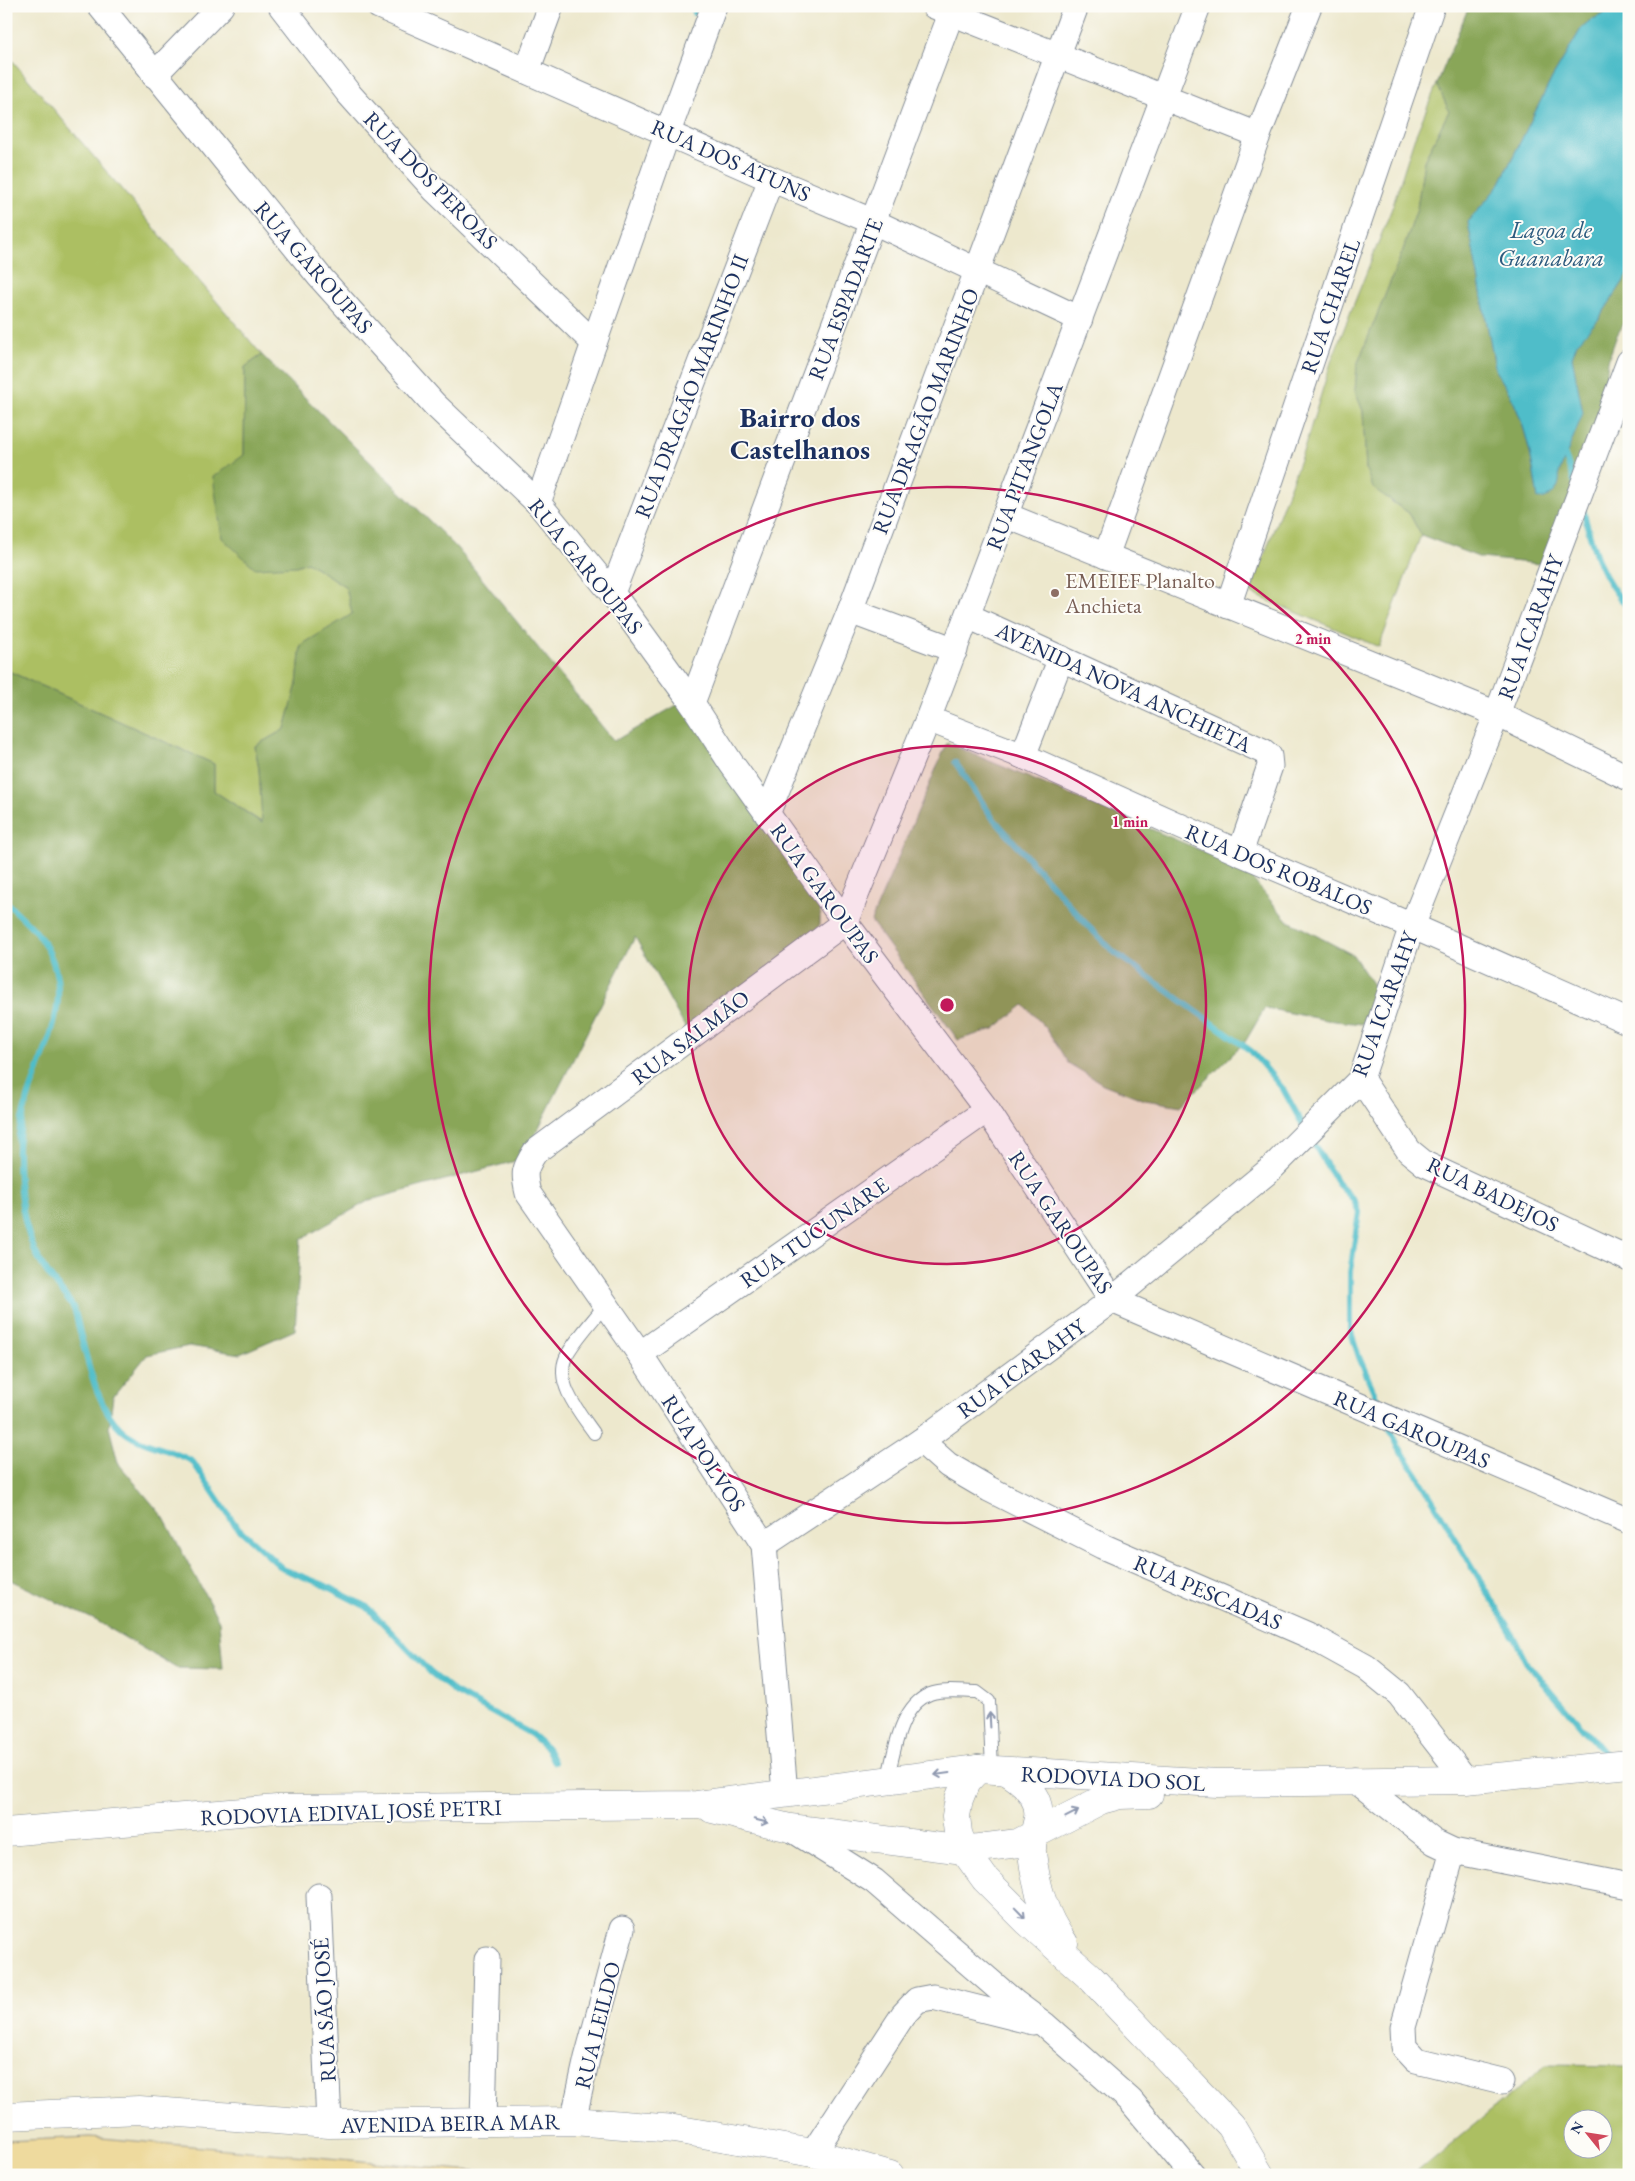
<svg xmlns="http://www.w3.org/2000/svg" width="1635" height="2181" viewBox="0 0 1635 2181" font-family="'EB Garamond',serif">
	<rect width="100%" height="100%" fill="#fdfcf7"/>
	<filter id="ink" filterUnits="userSpaceOnUse"><feTurbulence type="fractalNoise" baseFrequency=".02" numOctaves="2"/><feDisplacementMap in="SourceGraphic" scale="10" xChannelSelector="R" yChannelSelector="G"/><feConvolveMatrix kernelMatrix="1 2 1 2 8 2 1 2 1" color-interpolation-filters="sRGB"/></filter>
	<filter id="wash" filterUnits="userSpaceOnUse"><feTurbulence type="fractalNoise" baseFrequency=".0096" numOctaves="4" result="noise"/><feDisplacementMap in="SourceGraphic" scale="20" xChannelSelector="R" yChannelSelector="G"/><feGaussianBlur stdDeviation="1.12" result="paint"/><feColorMatrix in="noise" values="0 0 0 0 0 0 0 0 0 0 0 0 0 0 0 0 0 1.4 0 .05"/><feComposite in="paint" operator="in"/></filter>
	<g filter="url(#wash)">
		<rect width="100%" height="100%" fill="#ede8cd"/>
		<g fill="#acbf62" stroke="#647760" fill-rule="evenodd">
			<path d="M6 53 262 355 245 367 244 455 296 566 307 562 346 587 353 615 301 645 297 684 285 729 255 746 259 769 263 823 214 791V764L6 670Z"/>
			<path d="M1437 84 1449 111 1424 161 1417 209 1402 253 1357 365 1355 391 1363 411 1366 470 1392 502 1409 513 1421 535 1379 647 1250 593 1304 449 1332 359 1392 208 1414 139Z"/>
			<path d="M1547 2065 1629 2066V2175H1413ZM1572 2118H1602V2148H1572Z"/>
		</g>
		<g fill="#89a658" stroke="#526a5b">
			<path d="M1469 6H1621L1593 19 1581 29 1552 78 1499 185 1468 222 1496 372C1524 410 1531 454 1538 499L1559 473 1582 413 1572 357 1577 343 1585 332 1598 320 1629 273V315L1617 335 1608 361 1605 391 1581 472 1540 564 1481 558 1421 535 1409 513 1373 488 1366 470 1363 411 1355 391 1357 365 1402 253 1417 209 1424 161 1449 111 1437 84Z"/>
			<path d="M262 355 456 547 614 741 684 701 820 901V924L810 941 686 1029 635 937 523 1159 370 1200 301 1239 295 1330 240 1354 189 1346 147 1355 113 1397 109 1427 118 1463 164 1518 219 1621 223 1669 176 1668 97 1621 6 1578V670L214 764V791L262 823 259 769 255 746 285 729 297 684 301 645 352 614 346 587 307 562 296 566 255 568 222 538 213 477 244 455 245 367Z"/>
			<path d="M947 743 1243 868 1287 920 1353 955 1379 994 1362 1024 1326 1020 1265 1008 1245 1042 1181 1106 1145 1100 1103 1084 1068 1063 1046 1028 1024 1005 994 1029 958 1040 871 921Z"/>
		</g>
		<path fill="#eeda9e" stroke="#84847e" d="M90 2137 520 2175H6V2141Z"/>
		<path fill="#4fbdc9" stroke="#357694" d="M1621 6H1629V273L1598 320 1577 343 1572 357 1583 413 1559 473C1561 488 1553 498 1538 499 1531 453 1524 410 1496 372L1468 222 1499 185 1552 78 1581 29 1593 19Z"/>
		<g fill="none" stroke-linecap="round" stroke-linejoin="round">
			<g stroke="#4fbdc9" stroke-width="6">
				<path d="M694 6V13"/>
				<path d="M1562 448 1575 483"/>
				<path d="M1583 510C1594 552 1599 575 1629 609"/>
				<path d="M955 762 992 817 1088 926 1114 952 1251 1051 1283 1089 1304 1127"/>
				<path d="M6 902C16 912 27 921 36 932 80 987 48 1038 29 1095 23 1114 17 1135 18 1155 18 1187 23 1232 40 1261 49 1278 63 1291 73 1307 77 1315 78 1325 80 1333 89 1365 96 1405 121 1429 137 1445 173 1449 193 1462L236 1526 283 1569 322 1584 367 1607 430 1672 455 1692 531 1734 547 1748 554 1762"/>
				<path d="M1310 1138 1339 1185 1353 1199 1359 1212 1350 1273V1329L1359 1357 1380 1406"/>
				<path d="M1389 1427 1397 1444 1420 1479 1511 1632 1526 1662 1602 1751 1610 1758"/>
			</g>
		</g>
	</g>
	<g filter="url(#ink)">
		<g fill="none" stroke-linecap="round" stroke-linejoin="round">
			<g stroke="#848c96" stroke-width="14">
				<g id="service">
					<path d="M594 1433C580 1413 554 1383 566 1357 572 1343 595 1318 605 1305"/>
					<path d="M887 1782C894 1754 899 1706 930 1694 943 1689 963 1692 977 1692L989 1701 992 1769"/>
				</g>
			</g>
			<g stroke="#848c96" stroke-width="27">
				<g id="minor">
					<path d="M100 6 319 276 434 404 538 503 612 593 692 703 731 763 845 922 987 1110 1112 1300 1629 1521"/>
					<path d="M281 6 349 94 434 189 594 343"/>
					<path d="M379 6 771 179 874 222 1080 319"/>
					<path d="M934 6 1258 135"/>
					<path d="M527 71 551 6"/>
					<path d="M154 75 221 6"/>
					<path d="M538 503 668 132 714 6"/>
					<path d="M1005 515 1497 714 1629 778"/>
					<path d="M1106 556 1258 135 1309 6"/>
					<path d="M612 593 771 179"/>
					<path d="M1228 606 1432 6"/>
					<path d="M850 611 955 650"/>
					<path d="M968 616 1263 751 1269 756 1270 766 1240 853"/>
					<path d="M692 703 954 6"/>
					<path d="M928 719 1023 756 1240 853 1412 926 1629 1022"/>
					<path d="M1023 756 1061 658"/>
					<path d="M767 814 850 611 1076 6"/>
					<path d="M1361 1079 1409 1151 1425 1164 1629 1259"/>
					<path d="M640 1354 987 1110"/>
					<path d="M921 1441 948 1465 989 1489 1102 1546 1308 1635 1366 1667 1399 1694 1466 1780"/>
					<path d="M764 1545 921 1441 1112 1300 1271 1169 1361 1079 1412 926 1497 714 1629 362"/>
					<path d="M1355 1780 1434 1842 1453 1851 1629 1886"/>
					<path d="M785 1793 764 1545 640 1354 528 1193C523 1173 524 1169 535 1152L845 922 928 719 1198 6"/>
					<path d="M790 1828 874 1881 1014 2002 1045 2025 1130 2100 1193 2175"/>
					<path d="M1453 1851 1403 2027 1404 2047 1416 2060 1502 2081"/>
					<path d="M319 1896 329 2124"/>
					<path d="M573 2121 587 2058 622 1929"/>
					<path d="M483 2122 487 1959"/>
					<path d="M813 2153 903 2015 917 2000 933 1997 1033 2022"/>
				</g>
			</g>
			<g stroke="#848c96" stroke-width="29">
				<g id="tertiary">
					<path d="M978 1769 966 1782 959 1799 956 1816 958 1833 964 1850 985 1879 1028 1922 1091 1978 1231 2126 1260 2175"/>
					<path d="M1008 1772C1024 1782 1041 1797 1038 1818 1036 1830 1031 1841 1032 1853 1036 1886 1044 1916 1064 1943"/>
					<path d="M6 2116 139 2110 329 2124 573 2121 674 2129 813 2153 890 2175"/>
				</g>
			</g>
			<g stroke="#848c96" stroke-width="29">
				<g id="primary">
					<path d="M712 1809 790 1828 964 1850 1018 1843 1101 1800 1120 1795 1149 1794"/>
					<path d="M6 1832 277 1809 697 1805 978 1769 1217 1783 1466 1780 1629 1764"/>
				</g>
			</g>
			<use href="#service" stroke="#fff" stroke-width="12"/>
			<use href="#minor" stroke="#fff" stroke-width="25"/>
			<use href="#tertiary" stroke="#fff" stroke-width="28"/>
			<use href="#primary" stroke="#fff" stroke-width="28"/>
		</g>
		<defs><path id="oneway-shaft" d="M-6 0H5M1.5-3L5.5 0L1.5 3" fill="none" stroke-width="1.6" stroke-linecap="round" stroke-linejoin="round" transform="scale(1.25)"/></defs>
		<g stroke="#8d97ae">
			<use href="#oneway-shaft" transform="translate(990 1720) rotate(-93)"/>
			<use href="#oneway-shaft" transform="translate(942 1774) rotate(172)"/>
			<use href="#oneway-shaft" transform="translate(1072 1814) rotate(-27)"/>
			<use href="#oneway-shaft" transform="translate(761 1821) rotate(14)"/>
			<use href="#oneway-shaft" transform="translate(1020 1913) rotate(46)"/>
		</g>
	</g>
	<circle cx="947" cy="1005" r="259" fill="#c2185b" fill-opacity=".12"/>
	<g fill="none" stroke="#c2185b" stroke-width="2.5">
		<circle cx="947" cy="1005" r="259"/>
		<circle cx="947" cy="1005" r="518"/>
	</g>
	<circle fill="#8d6e63" stroke="#fdfcf7" stroke-width="2" cx="1055" cy="593" r="5"/>
	<g text-anchor="middle" stroke-width="4" stroke-linejoin="round" paint-order="stroke">
		<g font-size="22" fill="#1b2f5e" stroke="#fdfcf7">
			<text transform="translate(731 160) rotate(24)" y="8">RUA DOS ATUNS</text>
			<text transform="translate(431 180) rotate(46)" y="8">RUA DOS PEROAS</text>
			<text transform="translate(314 267) rotate(49)" y="8">RUA GAROUPAS</text>
			<text transform="translate(845 299) rotate(-69)" y="8">RUA ESPADARTE</text>
			<text transform="translate(1330 306) rotate(-71)" y="8">RUA CHAREL</text>
			<text transform="translate(691 386) rotate(-69)" y="8">RUA DRAGÃO MARINHO II</text>
			<text transform="translate(925 411) rotate(-69)" y="8">RUA DRAGÃO MARINHO</text>
			<text transform="translate(1024 466) rotate(-69)" y="8">RUA PITANGOLA</text>
			<text transform="translate(586 566) rotate(51)" y="8">RUA GAROUPAS</text>
			<text transform="translate(1530 627) rotate(-70)" y="8">RUA ICARAHY</text>
			<text transform="translate(1124 687) rotate(25)" y="8">AVENIDA NOVA ANCHIETA</text>
			<text transform="translate(1279 869) rotate(23)" y="8">RUA DOS ROBALOS</text>
			<text transform="translate(825 893) rotate(54)" y="8">RUA GAROUPAS</text>
			<text transform="translate(1384 1004) rotate(-70)" y="8">RUA ICARAHY</text>
			<text transform="translate(690 1037) rotate(-37)" y="8">RUA SALMÃO</text>
			<text transform="translate(1493 1194) rotate(26)" y="8">RUA BADEJOS</text>
			<text transform="translate(1061 1222) rotate(56)" y="8">RUA GAROUPAS</text>
			<text transform="translate(814 1232) rotate(-35)" y="8">RUA TUCUNARE</text>
			<text transform="translate(1021 1368) rotate(-36)" y="8">RUA ICARAHY</text>
			<text transform="translate(1412 1429) rotate(23)" y="8">RUA GAROUPAS</text>
			<text transform="translate(704 1453) rotate(57)" y="8">RUA POLVOS</text>
			<text transform="translate(1208 1592) rotate(23)" y="8">RUA PESCADAS</text>
			<text transform="translate(1113 1778) rotate(3)" y="8">RODOVIA DO SOL</text>
			<text transform="translate(351 1812) rotate(-2)" y="8">RODOVIA EDIVAL JOSÉ PETRI</text>
			<text transform="translate(324 2010) rotate(-93)" y="8">RUA SÃO JOSÉ</text>
			<text transform="translate(597 2025) rotate(-76)" y="8">RUA LEILDO</text>
			<text transform="translate(450 2123) rotate(-1)" y="8">AVENIDA BEIRA MAR</text>
		</g>
		<g font-size="22" fill="#785e54" stroke="#fdfcf7" text-anchor="start">
			<text x="1065" y="588">EMEIEF Planalto<tspan x="1065" dy="25">Anchieta</tspan></text>
		</g>
		<g font-size="24" font-style="italic" fill="#2b5a7e" stroke="#fdfcf7">
			<text x="1551" y="238">Lagoa de<tspan x="1551" dy="28">Guanabara</tspan></text>
		</g>
		<g font-size="28" font-weight="bold" fill="#1b2f5e" stroke="#fdfcf7">
			<text x="800" y="427">Bairro dos<tspan x="800" dy="32">Castelhanos</tspan></text>
		</g>
	</g>
	<circle cx="947" cy="1005" r="8" fill="#c2185b" stroke="#fdfcf7" stroke-width="2.5"/>
	<g font-size="15" text-anchor="middle" font-weight="bold" fill="#c2185b" stroke="#fdfcf7" stroke-width="4" stroke-linejoin="round" paint-order="stroke">
		<text x="1313" y="644">2 min</text>
		<text x="1130" y="827">1 min</text>
	</g>
	<rect width="1635" height="2181" fill="none" stroke="#fdfcf7" stroke-width="25"/>
	<g transform="translate(1588 2134) rotate(300)"><circle r="24" fill="#fdfcf7" stroke="#a3aaba"/>
	<path d="M0-4L9 19L0 12L-9 19Z" fill="#d1495b"/>
	<text y="-8" font-size="14" font-weight="bold" text-anchor="middle" fill="#1b2f5e">N</text>
	</g>
</svg>
